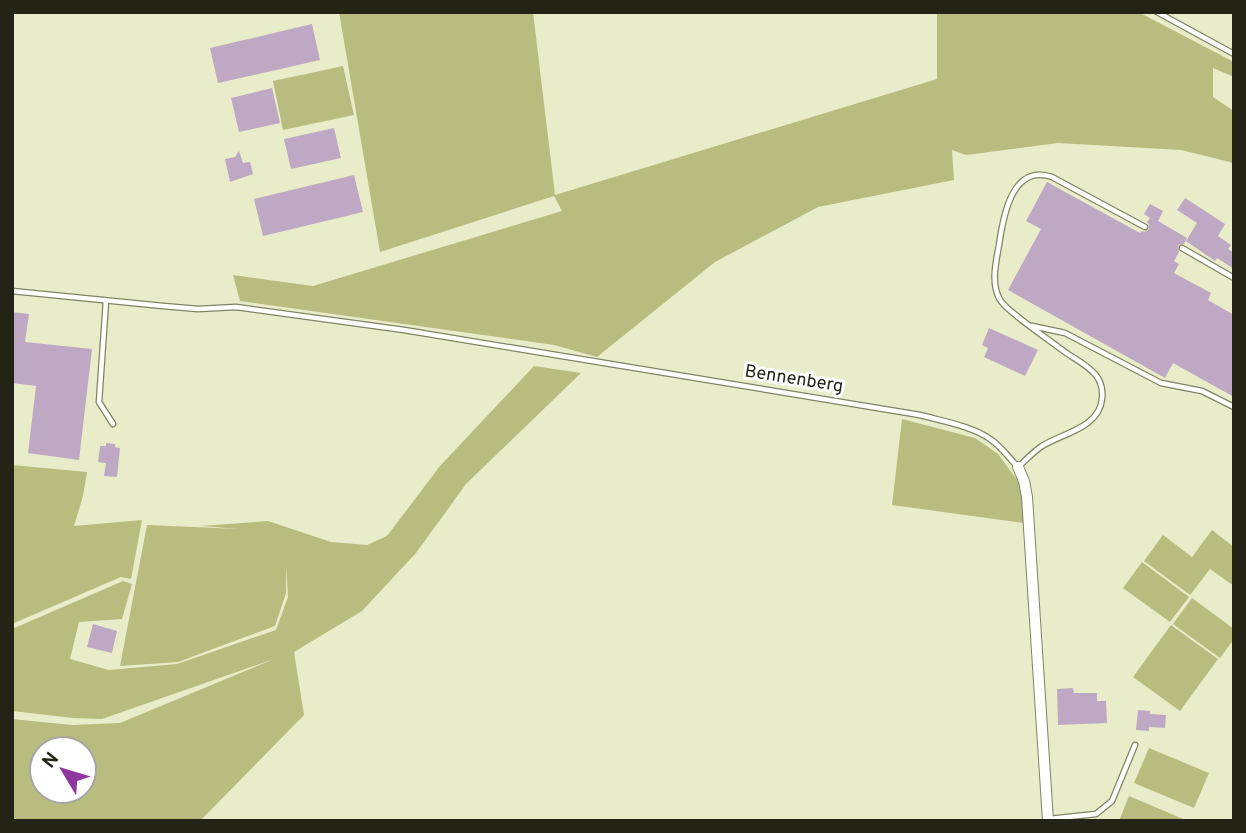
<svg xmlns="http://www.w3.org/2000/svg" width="1246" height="833" viewBox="0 0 1246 833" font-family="Overpass,sans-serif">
	<rect width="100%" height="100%" fill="#e9ecc9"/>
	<g fill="#b8bc7f" fill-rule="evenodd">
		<path d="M339 12H533L555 195 937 79V12H1138L1144 15 1234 62V77L1213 68V97L1234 111V164L1230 162 1181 150 1058 143 966 155 952 150 954 180 818 207 715 262 597 357 554 345 240 301 233 275 313 286 562 211 554 196 380 252Z"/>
		<path d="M343 66 354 115 283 130 273 81Z"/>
		<path d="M534 366 581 373 466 484 416 553 362 611 294 652 304 715 200 821H12V719L72 725 120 723 274 659 102 719 73 718 12 711V629L123 581 132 584 122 619 79 622 70 659 109 670 177 664 276 630 288 597 286 565V593L275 626 178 662 120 666 147 525 239 529 201 526 268 521 331 542 367 545 387 536 440 466ZM42 749H84V791H42Z"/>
		<path d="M902 419 975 438 998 454 1020 484 1024 523 892 505Z"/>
		<path d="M12 465 87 472 83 496 74 526 142 520 131 579 121 577 12 624Z"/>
		<path d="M1212 530 1234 547V586L1210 569 1190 595 1144 561 1163 535 1192 557Z"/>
		<path d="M1142 562 1189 597 1170 622 1123 588Z"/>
		<path d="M1192 598 1234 629V639L1220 658 1173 624Z"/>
		<path d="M1171 625 1218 659 1180 711 1133 677Z"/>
		<path d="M1149 748 1209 773 1194 808 1134 783Z"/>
		<path d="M1129 796 1188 821H1119Z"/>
	</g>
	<g fill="#bfa8c4">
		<path d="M312 24 320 60 218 83 210 48Z"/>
		<path d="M272 88 280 123 239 132 231 98Z"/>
		<path d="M334 128 341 158 291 169 284 139Z"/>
		<path d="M239 151 243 163 250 162 253 174 230 182 225 159 235 157Z"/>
		<path d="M354 175 363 212 263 236 254 199Z"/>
		<path d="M1047 182 1140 233 1142 231 1146 232 1149 229V225L1147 222 1150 218 1144 214 1150 204 1163 211 1158 221 1187 238 1184 244H1180L1178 246 1179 252 1174 261 1179 264 1174 273 1211 293 1208 300 1234 315V397L1173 363 1165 378 1008 290 1041 229 1026 221Z"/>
		<path d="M1185 198 1225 224 1218 236 1231 245 1228 249 1234 253V269L1217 258 1215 261 1186 241 1197 223 1177 210Z"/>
		<path d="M12 312 29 314 25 342 92 349 79 460 28 453 36 386 12 383Z"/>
		<path d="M989 328 1038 350 1025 376 984 357 988 348 982 345Z"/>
		<path d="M106 443 115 444V447L120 448 117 477 104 476 106 463 98 462 100 446H106Z"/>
		<path d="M93 624 117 631 112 653 87 647Z"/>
		<path d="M1073 688 1074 693H1097V701H1106L1107 723 1058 725 1057 689Z"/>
		<path d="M1138 710 1150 711V714L1166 715 1165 728 1149 727V731L1136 730Z"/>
	</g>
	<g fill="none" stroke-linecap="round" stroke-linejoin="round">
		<g stroke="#808362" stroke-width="7">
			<g id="service">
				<path d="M1157 12 1234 54"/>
				<path d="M1182 248 1234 278"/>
				<path d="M12 291 163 306 198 309 236 307 404 330 920 415C942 421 972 426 990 439 1001 446 1009 458 1018 467 1026 460 1033 452 1042 446 1063 433 1099 428 1102 399 1103 390 1101 381 1095 374 1087 365 1075 359 1065 352 1049 340 1033 329 1018 317 1011 311 1003 306 999 298 991 282 996 262 999 245 1003 217 1012 163 1052 177L1145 227"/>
				<path d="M106 301 99 402 113 424"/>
				<path d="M1032 326 1065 333 1161 383 1202 391 1234 407"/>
				<path d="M1049 819 1096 814 1112 801 1135 745"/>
			</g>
		</g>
		<g stroke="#808362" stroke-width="12">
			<path id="minor" d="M1018 467 1024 481 1027 497 1048 821"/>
		</g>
		<use href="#service" stroke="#fff" stroke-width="4.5"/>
		<use href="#minor" stroke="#fff" stroke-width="10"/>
	</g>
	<g text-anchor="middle" stroke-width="6" stroke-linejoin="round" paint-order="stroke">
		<g font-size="18" fill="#232416" stroke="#fff">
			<text transform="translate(794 378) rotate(9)" y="6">Bennenberg</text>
		</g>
	</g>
	<rect width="1246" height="833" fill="none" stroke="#232416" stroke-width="28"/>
	<g transform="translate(63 770) rotate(308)"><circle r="33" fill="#ffffff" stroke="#a7a7a2" stroke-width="2"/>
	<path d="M0-5L12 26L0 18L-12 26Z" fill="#9036a1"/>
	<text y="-10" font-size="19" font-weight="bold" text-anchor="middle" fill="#232416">N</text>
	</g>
</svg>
